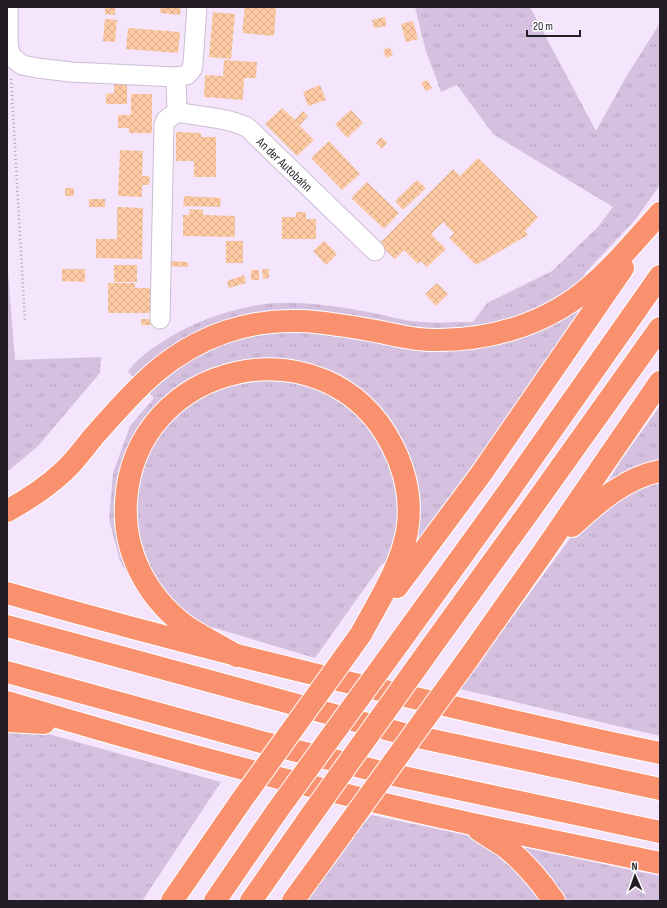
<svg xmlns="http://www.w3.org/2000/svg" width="667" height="908" viewBox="0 0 667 908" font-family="'Sofia Sans Condensed',sans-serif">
	<defs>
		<pattern id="grass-tufts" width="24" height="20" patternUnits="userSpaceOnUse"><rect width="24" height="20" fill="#d6c0e0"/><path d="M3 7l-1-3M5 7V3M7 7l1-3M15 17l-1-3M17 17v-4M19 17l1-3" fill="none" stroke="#b7a5c0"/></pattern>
		<pattern id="building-cross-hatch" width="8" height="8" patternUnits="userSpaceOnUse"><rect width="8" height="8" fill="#fdcaa3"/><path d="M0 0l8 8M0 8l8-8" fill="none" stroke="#d9ad8c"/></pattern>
	</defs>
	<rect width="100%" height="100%" fill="#f4e5fc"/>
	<g fill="url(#grass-tufts)">
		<path d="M415 7H530L596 131 626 77 660 23V185L635 220 585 273 577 316 418 545 381 565 315 658 215 628 176 631 143 600 120 561 109 519 113 473 130 426 154 398 128 372C137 357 160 343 175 334 201 320 229 310 258 305 293 299 338 306 373 313 386 315 399 320 412 321 430 324 453 322 473 322L487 303 552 271 597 228 613 207 493 134 457 85 441 92 425 48Z"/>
		<path d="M7 259 15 360 101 357 100 373 38 446 7 472Z"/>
		<path d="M660 406V736L460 689 585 518 622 459Z"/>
		<path d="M7 718 34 730 221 782 142 901H7Z"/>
		<path d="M371 815 660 876V901H302Z"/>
	</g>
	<g fill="url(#building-cross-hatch)">
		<path d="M105 7H115V15L105 14Z"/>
		<path d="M161 7H181L180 15 160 13Z"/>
		<path d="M245 7 276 8 274 36 242 33Z"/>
		<path d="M213 12 235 14 231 59 209 57Z"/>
		<path d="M385 17 386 26 374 28 372 20Z"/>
		<path d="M105 19 117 20 115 42 103 41Z"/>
		<path d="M413 21 418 39 406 42 401 24Z"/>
		<path d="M128 28 180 32 178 53 126 49Z"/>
		<path d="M390 47 393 55 386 58 383 50Z"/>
		<path d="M224 60 257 62 256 78H244L243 100 204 97 205 75 223 76Z"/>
		<path d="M427 80 432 88 426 91 421 83Z"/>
		<path d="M114 82H127V104H106V94L114 93Z"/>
		<path d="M320 85 326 100 308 106 303 92Z"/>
		<path d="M131 94H152V133H129V128H118V115H131Z"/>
		<path d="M282 108 295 120 303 111 308 116 300 125 296 122 314 140 297 156 265 124Z"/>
		<path d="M351 110 363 123 347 138 335 124Z"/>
		<path d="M176 132 201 133V137H216V177H194V161H176Z"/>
		<path d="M381 137 387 143 382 149 376 143Z"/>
		<path d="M329 141 360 174 342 190 311 158Z"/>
		<path d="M120 150 143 151 142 176H150L149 185H142V197L118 196Z"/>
		<path d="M478 158 538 217 525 231 528 235 476 265 449 238 454 233 443 222 431 234 446 249 427 267 421 261 418 264 404 250 395 259 379 244 453 169 460 176Z"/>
		<path d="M417 180 426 188 403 210 395 201Z"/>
		<path d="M367 182 399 213 384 229 351 198Z"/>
		<rect x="65" y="188" width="9" height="8"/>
		<path d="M184 196 221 198 220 207 183 206Z"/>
		<rect x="89" y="199" width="16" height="8"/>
		<path d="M117 207 143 208 142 259 96 258V239H117Z"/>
		<path d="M190 209 203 210V215L235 216V237L183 236V215H189Z"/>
		<path d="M296 212H306V219H316V239H282V217H296Z"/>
		<rect x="226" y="241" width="17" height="22"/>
		<path d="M324 241 337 254 326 265 313 251Z"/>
		<path d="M169 261 188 262V267L168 266Z"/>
		<rect x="114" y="265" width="23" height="17"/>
		<path d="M62 269H85V282L62 281Z"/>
		<path d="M262 269H269V278L263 279Z"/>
		<rect x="251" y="270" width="8" height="10"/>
		<path d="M244 275 246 283 229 288 227 281Z"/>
		<path d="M108 283H135V288H153L152 313H108Z"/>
		<path d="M437 283 448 294 436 306 425 294Z"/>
		<rect x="141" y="319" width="12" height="6"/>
	</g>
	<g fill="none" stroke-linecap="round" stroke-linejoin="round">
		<g stroke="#ccbdd3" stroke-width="21">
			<g id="minor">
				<path d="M8 7V39L9 50 12 57 22 65 37 68 71 72 176 77"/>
				<path d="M177 112C201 117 225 117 247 127L375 251"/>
				<path d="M160 319 164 125 166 120 177 112 176 77 187 75 192 69 193 63 197 7"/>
			</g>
		</g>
		<g stroke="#fff" stroke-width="24">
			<g id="motorway">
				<path d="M7 511C27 500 47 487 64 471 75 461 84 448 94 436 134 391 165 353 225 332 280 313 325 322 381 332 398 336 416 340 434 340 488 341 543 325 585 291 613 268 636 240 660 213"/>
				<path d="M572 526C598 502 625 478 660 471"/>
				<path d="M397 587 481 474 623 268"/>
				<path d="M7 593C139 631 272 665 406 696 491 716 575 736 660 753"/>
				<path d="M7 626 404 734 660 789"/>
				<path d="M399 643 506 495 660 276"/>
				<path d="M429 650 531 509 660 328"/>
				<path d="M237 656C219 645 200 636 183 624 146 595 123 551 126 503 133 360 327 318 392 445 406 472 412 502 407 532 400 569 378 602 361 634"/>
				<path d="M468 659 542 554 660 382"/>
				<path d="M7 672 265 743 389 774 660 832"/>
				<path d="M7 702C159 748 313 789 468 823 532 837 596 850 660 863"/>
				<path d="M7 721 44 723"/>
				<path d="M479 830C489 837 499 842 508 849 526 864 541 882 554 901"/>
				<path d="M172 901 241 801"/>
				<path d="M215 901 277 811"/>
				<path d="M251 901 307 821"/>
				<path d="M293 901 343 832"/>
			</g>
		</g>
		<path stroke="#b0a4b6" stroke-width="2.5" stroke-dasharray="1 3" stroke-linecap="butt" d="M11 79 25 321"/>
		<use href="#minor" stroke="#fff" stroke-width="19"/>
		<use href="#motorway" stroke="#f9916e" stroke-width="22"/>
		<g stroke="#fff" stroke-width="24" stroke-linecap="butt">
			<g id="motorway-bridge">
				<path d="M241 801 361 634"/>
				<path d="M277 811 399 643"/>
				<path d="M307 821 429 650"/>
				<path d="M343 832 468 659"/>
			</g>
		</g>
		<use href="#motorway-bridge" stroke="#f9916e" stroke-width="22"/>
	</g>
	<g text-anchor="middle" stroke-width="3" stroke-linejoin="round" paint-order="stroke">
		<g font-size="13" fill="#231d25" stroke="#fff">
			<text transform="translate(285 164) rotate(44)" y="5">An der Autobahn</text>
		</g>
	</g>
	<rect width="667" height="908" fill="none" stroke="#231d25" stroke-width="16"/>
	<g transform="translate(635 876) rotate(358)" stroke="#ffffff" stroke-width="3" paint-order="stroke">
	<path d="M0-3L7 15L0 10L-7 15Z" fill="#231d25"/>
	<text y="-6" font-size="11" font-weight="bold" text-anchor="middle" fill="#231d25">N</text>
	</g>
	<path d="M527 30v6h53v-6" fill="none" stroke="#231d25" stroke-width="2"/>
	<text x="533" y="30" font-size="12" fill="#231d25" stroke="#ffffff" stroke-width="3" paint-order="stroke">20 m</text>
</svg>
